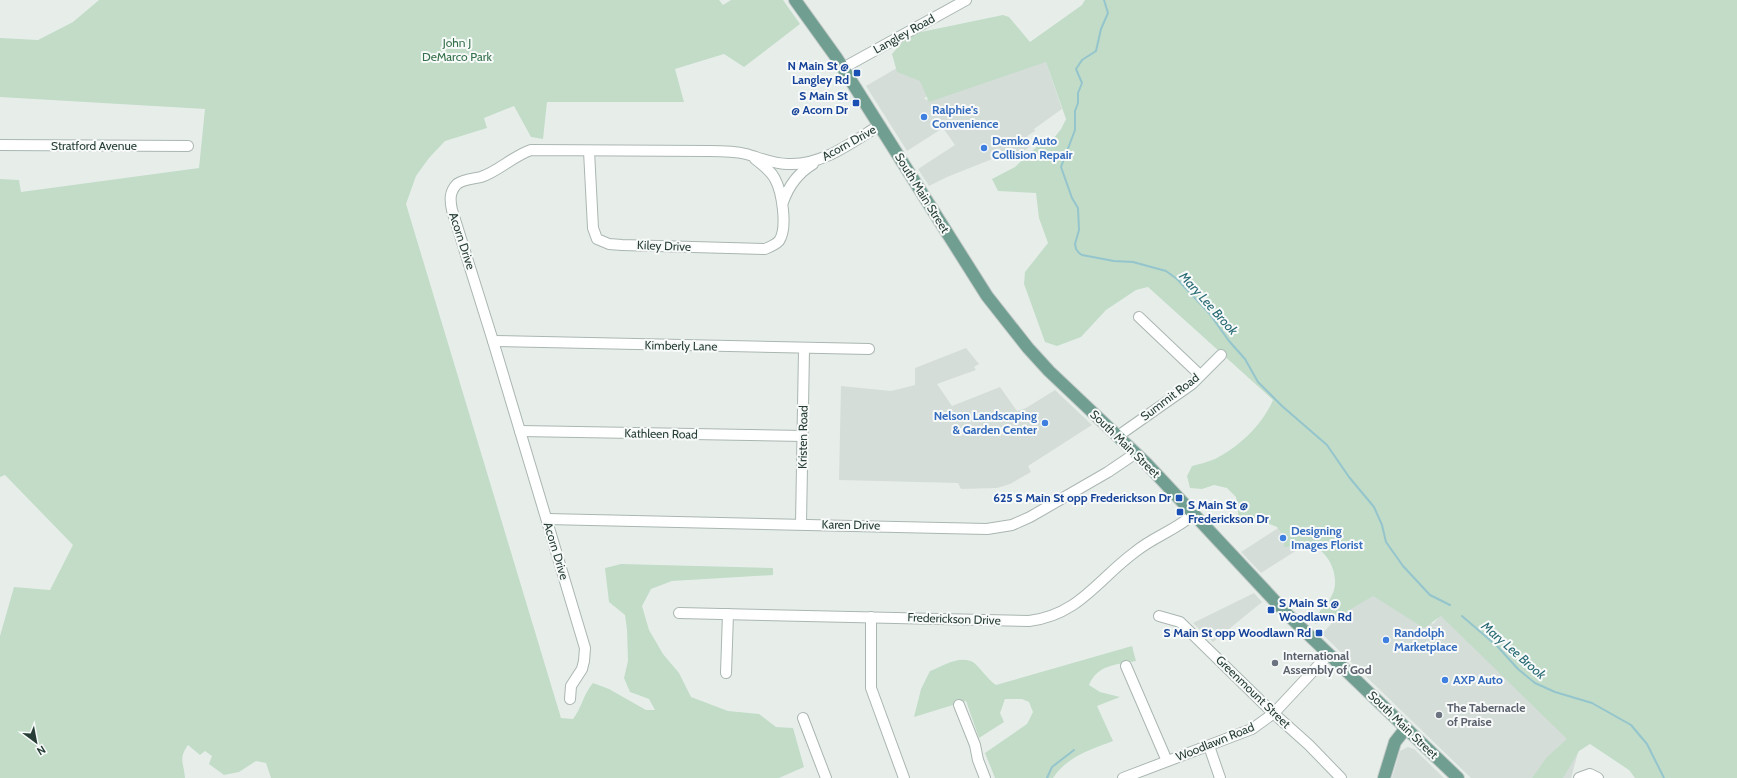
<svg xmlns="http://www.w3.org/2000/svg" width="1737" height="778" viewBox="0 0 1737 778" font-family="Cabin,sans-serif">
	<rect width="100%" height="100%" fill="#e7eeea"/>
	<g fill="#d5ddd9">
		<path d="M914 58 938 91 924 98 926 100 1045 59 1062 109 1034 129 1035 131 1027 136 1033 144 1025 150 1024 154 1015 159 1010 157 1002 160 1000 156 947 177 929 186 918 169 955 145 943 128 907 151 866 86Z"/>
		<path d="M966 348 979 364 974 367 976 370 937 384 952 406 1000 387 1017 411 1026 408 1055 390 1092 425 1028 466 1031 472 1010 484 997 488 961 489 958 483 839 480 841 386 891 391 915 385V368Z"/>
		<path d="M1332 493 1349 517 1261 573 1241 552Z"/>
		<path d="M1379 571 1433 624 1453 602 1589 712 1571 778H1471L1322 634Z"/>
		<path d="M1254 593 1262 602 1213 642 1193 623Z"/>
		<path d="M1408 747 1414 749 1444 778H1392L1400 751Z"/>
	</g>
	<g fill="#c2dcc8">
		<path d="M99 0H719L723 5 731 0H783L800 24 744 67 724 54 675 69 684 102H547L543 139 531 137 514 106 484 118 487 128 445 141 429 158 416 176 406 204 561 718 573 719C582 707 584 693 593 683L609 689 646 710H655L649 699 630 692 624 678 628 661 627 630 625 615 609 602 605 568 621 564 773 568V575L672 581 651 589 642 606 649 630 663 654 679 673 691 697 728 711 759 714 776 727 793 728 804 767 779 778H271L266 763 256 761 239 772 224 775 209 764 212 756 205 751 200 755 188 745C178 759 184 763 185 778H0V636L14 587 50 590 73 545 5 475 0 477V179L19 180 21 192 199 168 205 109 0 97V38L38 40 73 22Z"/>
		<path d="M1085 0H1737V778H1635L1629 770 1590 744 1579 751 1563 778H1532L1547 757 1567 739 1441 616 1424 628 1373 596 1339 616 1315 624C1319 606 1326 608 1332 595 1341 578 1329 551 1312 546 1304 543 1292 547 1284 547V536L1277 527 1264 522 1253 524 1239 521 1236 497 1227 488 1214 485 1202 489 1190 488 1187 476 1192 466C1199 464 1208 462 1215 459 1240 446 1262 425 1273 400L1148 287 1136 290 1106 310 1081 337 1057 346 1045 342 1024 284 1025 272 1048 243 1039 218 1036 193 998 191 992 179 1015 167 1043 141 1054 138 1061 129 1066 119 1046 62 929 102 920 81 897 72 892 54 904 40 921 32 1003 15 1009 17 1030 42 1082 5Z"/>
		<path d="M1132 646 1136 661C1116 665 1098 664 1089 685L1100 692 1120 697 1097 706 1113 741C1090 750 1068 756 1053 778H995L985 753 1027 724 1033 712 1029 702 1022 699H1005L1000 713 1004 722 979 738 966 701 914 717 921 689 930 671C943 666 959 655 973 662 978 665 988 680 996 685Z"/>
	</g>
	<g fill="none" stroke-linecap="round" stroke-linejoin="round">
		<g stroke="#95c5cc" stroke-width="2">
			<path d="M1104 0 1108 13 1101 29 1096 51 1082 60 1076 69 1082 83 1078 93V103L1075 111V130L1061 167 1072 198 1078 208 1079 230 1075 244 1076 249 1079 253 1082 255 1114 261 1133 262 1166 271 1177 279 1209 313 1229 341 1245 359 1258 382 1282 406 1327 445 1349 477 1374 507 1382 525 1386 542 1403 566 1430 595 1450 605"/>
			<path d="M1462 616 1498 647 1518 669 1535 683 1555 692 1592 703 1631 725 1647 744 1664 778"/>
			<path d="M1047 778 1052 767 1074 750"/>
		</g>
		<g stroke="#aab6b1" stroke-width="12">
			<g id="minor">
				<path d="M843 68 966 0"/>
				<path d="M0 145 188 146"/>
				<path d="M589 151 593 228 597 239 609 244 622 245 765 249C770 247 775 245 779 241 788 228 782 192 775 179 771 171 763 165 755 159"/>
				<path d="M783 202C789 185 798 173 813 164"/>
				<path d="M1139 317 1200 375"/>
				<path d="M493 341 869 349"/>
				<path d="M520 431 803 436"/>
				<path d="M1118 436 1192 384 1221 355"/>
				<path d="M547 519 987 529 1012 525 1030 517 1108 472 1136 453"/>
				<path d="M801 524 804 349"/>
				<path d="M679 613 1029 621C1079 615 1098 579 1135 552 1153 537 1176 530 1194 514"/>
				<path d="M1159 616 1180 622 1271 711 1309 745 1341 778"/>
				<path d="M871 617V688L904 778"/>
				<path d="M1126 666 1167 761"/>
				<path d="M726 673 728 614"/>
				<path d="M570 699 571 686 582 669 584 661 585 648 493 341 452 210C450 201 449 192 457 184 464 179 473 179 481 177 499 171 513 156 531 150L709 151C721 151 734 151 746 154 760 158 773 164 788 164 822 166 852 142 880 125"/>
				<path d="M959 705 975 745 978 760 985 778"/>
				<path d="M803 718 826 778"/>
				<path d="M1209 746 1220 778"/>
				<path d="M1123 778 1252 729 1274 713 1329 654"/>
				<path d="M1579 778 1590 774 1598 778"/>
			</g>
		</g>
		<g stroke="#c3c9c7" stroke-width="14">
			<g id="major">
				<path d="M795 0 836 57 987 296 1028 348 1049 371 1146 463 1288 615 1458 778"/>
				<path d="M1384 778 1395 742 1406 728"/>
			</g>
		</g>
		<use href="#minor" stroke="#fff" stroke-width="10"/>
		<use href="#major" stroke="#709e91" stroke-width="12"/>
	</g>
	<g fill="#1a4fb4" stroke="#f7faf9" stroke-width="1.5">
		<rect x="853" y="69" width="8" height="8" rx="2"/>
		<rect x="852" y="99" width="8" height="8" rx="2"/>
		<rect x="1175" y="494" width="8" height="8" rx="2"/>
		<rect x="1176" y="508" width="8" height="8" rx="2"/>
		<rect x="1267" y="606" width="8" height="8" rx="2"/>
		<rect x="1315" y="629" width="8" height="8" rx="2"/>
	</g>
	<g fill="#3f7fe0" stroke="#f7faf9" stroke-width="1.5">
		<circle cx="924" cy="117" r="4"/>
		<circle cx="984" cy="148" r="4"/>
		<circle cx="1045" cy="423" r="4"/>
		<circle cx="1283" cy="538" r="4"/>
		<circle cx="1386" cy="640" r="4"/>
		<circle cx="1445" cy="680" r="4"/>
	</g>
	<g fill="#6b7280" stroke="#f7faf9" stroke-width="1.5">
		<circle cx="1275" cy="663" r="4"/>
		<circle cx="1439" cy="715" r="4"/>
	</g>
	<g text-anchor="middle" stroke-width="4" stroke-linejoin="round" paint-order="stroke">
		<g font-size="12" fill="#273e37" stroke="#f7faf9">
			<text transform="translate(904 34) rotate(-29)" y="4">Langley Road</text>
			<text transform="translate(849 143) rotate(-29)" y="4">Acorn Drive</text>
			<text x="94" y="150">Stratford Avenue</text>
			<text transform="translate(922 193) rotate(58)" y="4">South Main Street</text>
			<text transform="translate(462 241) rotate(72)" y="4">Acorn Drive</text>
			<text transform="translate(664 246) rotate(2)" y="4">Kiley Drive</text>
			<text transform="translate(681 346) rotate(1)" y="4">Kimberly Lane</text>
			<text transform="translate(1170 397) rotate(-37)" y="4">Summit Road</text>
			<text transform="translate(661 434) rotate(1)" y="4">Kathleen Road</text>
			<text transform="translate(803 437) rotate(-89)" y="4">Kristen Road</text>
			<text transform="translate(1125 444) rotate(44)" y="4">South Main Street</text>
			<text transform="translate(851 525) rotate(1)" y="4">Karen Drive</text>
			<text transform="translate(556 551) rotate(73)" y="4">Acorn Drive</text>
			<text transform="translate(954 619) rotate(2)" y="4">Frederickson Drive</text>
			<text transform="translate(1253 692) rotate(44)" y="4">Greenmount Street</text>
			<text transform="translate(1403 725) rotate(44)" y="4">South Main Street</text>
			<text transform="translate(1215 742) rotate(-22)" y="4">Woodlawn Road</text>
		</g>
		<g font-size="12" fill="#35714b" stroke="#f7faf9">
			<text x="457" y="47">John J<tspan x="457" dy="14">DeMarco Park</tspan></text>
		</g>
		<g font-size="12" font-weight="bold" fill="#164399" stroke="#f7faf9" text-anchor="end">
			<text x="849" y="70">N Main St @<tspan x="849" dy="14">Langley Rd</tspan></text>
			<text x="848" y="100">S Main St<tspan x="848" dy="14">@ Acorn Dr</tspan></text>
			<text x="1171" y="502">625 S Main St opp Frederickson Dr</text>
			<text x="1188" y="509" text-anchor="start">S Main St @<tspan x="1188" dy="14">Frederickson Dr</tspan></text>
			<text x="1279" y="607" text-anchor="start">S Main St @<tspan x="1279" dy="14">Woodlawn Rd</tspan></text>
			<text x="1311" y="637">S Main St opp Woodlawn Rd</text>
		</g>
		<g font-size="12" font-weight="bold" fill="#366cbe" stroke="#f7faf9" text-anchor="start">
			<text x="932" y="114">Ralphie's<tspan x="932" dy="14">Convenience</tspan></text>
			<text x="992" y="145">Demko Auto<tspan x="992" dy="14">Collision Repair</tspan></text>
			<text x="1037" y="420" text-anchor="end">Nelson Landscaping<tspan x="1037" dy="14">&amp; Garden Center</tspan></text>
			<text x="1291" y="535">Designing<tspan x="1291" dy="14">Images Florist</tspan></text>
			<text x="1394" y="637">Randolph<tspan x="1394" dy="14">Marketplace</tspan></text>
			<text x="1453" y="684">AXP Auto</text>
		</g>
		<g font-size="12" font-weight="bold" fill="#5b616d" stroke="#f7faf9" text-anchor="start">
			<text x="1283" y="660">International<tspan x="1283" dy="14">Assembly of God</tspan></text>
			<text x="1447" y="712">The Tabernacle<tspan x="1447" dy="14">of Praise</tspan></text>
		</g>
		<g font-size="13" font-style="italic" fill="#276a74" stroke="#f7faf9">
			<text transform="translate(1209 303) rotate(48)" y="5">Mary Lee Brook</text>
			<text transform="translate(1514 650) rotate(41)" y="5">Mary Lee Brook</text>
		</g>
	</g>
	<g transform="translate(36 742) rotate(148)" stroke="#f7faf9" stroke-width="3" paint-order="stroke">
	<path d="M0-3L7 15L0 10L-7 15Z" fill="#273e37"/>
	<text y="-6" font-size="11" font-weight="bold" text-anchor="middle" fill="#273e37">N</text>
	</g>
</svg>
